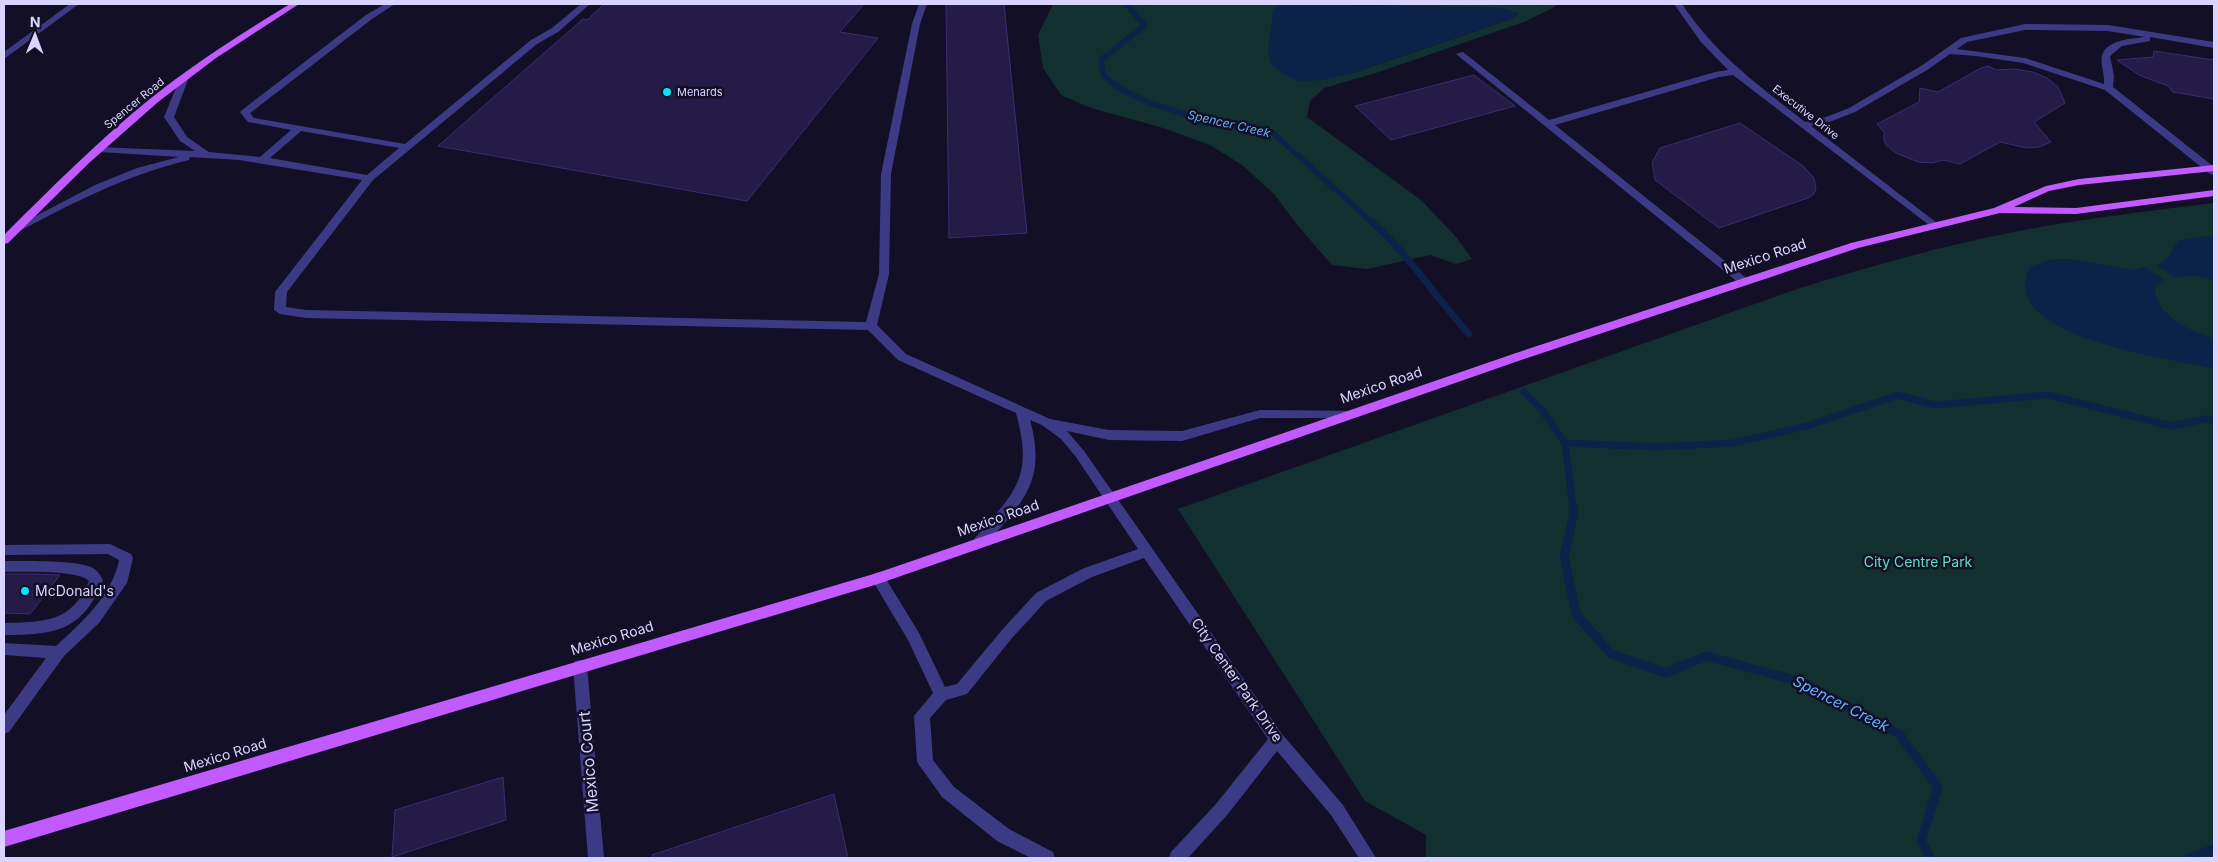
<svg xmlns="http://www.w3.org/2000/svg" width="2218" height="862" viewBox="0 0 2218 862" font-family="Inter,sans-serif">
	<rect width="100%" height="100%" fill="#130f26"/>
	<g fill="#12302f">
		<path d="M1053 4H1291L1278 6C1272 26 1265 44 1272 65L1353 73 1514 18 1518 14 1502 8 1306 4H1557L1553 8 1524 22 1376 73 1324 88 1310 101 1307 117 1421 200 1457 238 1472 259 1456 264 1430 255 1367 269 1332 265 1298 226 1274 194 1242 165 1210 145 1160 127 1091 108 1061 95 1043 68 1038 35Z"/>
		<path d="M2214 203V858H1426V835L1365 801 1178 509 1800 288C1871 266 1942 246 2014 232 2080 219 2147 211 2214 203Z"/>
	</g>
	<g fill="#0c2248">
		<path d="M1291 4 1502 8 1519 14 1514 18 1353 73 1323 80 1300 81 1285 75 1272 65 1268 54 1273 10 1278 6Z"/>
		<path d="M2207 236 2214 237V280L2196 276 2174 277 2157 265C2173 257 2169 251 2179 240Z"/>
		<path d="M2052 259H2072L2133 270 2145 267 2164 280 2155 287C2154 315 2191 332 2214 338V369C2173 358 1994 339 2030 267Z"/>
	</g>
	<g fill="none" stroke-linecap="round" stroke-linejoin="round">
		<path stroke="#0c2248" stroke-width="5.5" d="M1126 4 1145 25 1101 60 1103 75 1119 88 1150 103 1221 125 1272 132 1375 225"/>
		<g stroke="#0c2248" stroke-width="7">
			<path d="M1374 224C1410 256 1436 298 1469 334"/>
			<path d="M1524 392 1542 410 1565 443 1573 507"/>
			<path d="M1565 443 1657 447 1733 443 1807 426 1898 395 1936 405 2048 395 2171 426 2205 419 2214 421"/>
		</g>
		<g stroke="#0c2248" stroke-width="9">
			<path d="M1573 506 1574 513 1564 556 1576 614 1611 654 1666 673 1706 656 1802 682 1899 734 1938 787 1921 841 1931 858"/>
			<path d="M2189 858 2214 849"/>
		</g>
	</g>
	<g fill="#241b47" stroke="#3b2d73">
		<path d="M604 4H864L840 32 878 38 747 201 438 146 583 19 587 20Z"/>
		<path d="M946 4H1004L1027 233 949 238Z"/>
		<path d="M2154 51 2214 60V99L2173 92 2168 86 2139 75 2117 60 2153 57Z"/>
		<path d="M1988 66 1997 70 2014 69 2033 72 2047 78 2058 87 2065 103 2034 122 2051 142 2039 147 2027 148 2000 142 1960 164 1943 160 1932 163 1918 162 1896 153 1886 145 1884 140V132L1877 124 1919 102 1920 88 1938 92 1981 68Z"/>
		<path d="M1474 75 1515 106 1391 140 1355 106Z"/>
		<path d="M1740 123 1803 166 1814 178 1816 189 1814 194 1808 198 1719 228 1655 180 1652 163 1660 148Z"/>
		<path d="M4 574H36L60 575 30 614 4 613Z"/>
		<path d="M503 777 506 820 392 857 395 810Z"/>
		<path d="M834 794 848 858H653L652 855Z"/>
	</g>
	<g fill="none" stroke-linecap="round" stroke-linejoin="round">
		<g fill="#3d3a85" fill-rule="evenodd">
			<path d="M70 4H79L4 59V52Z"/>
			<path d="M385 4H395L372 19 250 113 254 118 405 144 531 40 552 28 581 4H590L558 32 537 44 373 180 287 292 286 307 306 310 866 322 879 274 881 174 912 24 919 4H927L920 24 891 174 889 274 877 325 906 354 1050 419 1109 430 1182 431 1260 410 1357 411 1359 414 1353 418H1260L1182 441 1109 440 1067 431 1084 451 1282 734 1343 805 1376 858H1359L1331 815 1277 751 1228 814 1188 858H1169L1171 852 1216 804 1268 739 1144 558 1092 577 1046 601 1012 638 967 694 946 700 930 718 933 760 954 787 1009 829 1053 852 1055 858H1031L997 841 942 797 917 762 914 716 933 693 908 640 871 578 873 574 878 572 883 574 919 633 945 687 957 684 1002 630 1036 593 1082 569 1138 549 1076 457 1061 439 1042 425 1030 420C1047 482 1023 501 985 546L980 547 975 546 973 542 975 538C1015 492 1034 478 1016 413L898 360 868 330 306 318 280 314 274 310 275 292 362 180 239 160 190 157 189 160C125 176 78 200 20 231L16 232 11 229 95 185 137 168 179 157 100 152 97 151V147L195 151 180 141 164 117 180 78H186L188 80 174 117 187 137 209 152 260 157 291 130 248 122 240 112 242 110 366 15ZM301 131 399 148 367 175 270 158Z"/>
			<path d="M1674 4H1682C1718 57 1756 83 1805 122L1826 117 1849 108 1921 66 1961 38 2025 24 2108 25 2214 42V48L2150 37V41L2122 46 2110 56 2114 76 2113 87 2214 167V175L2210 174 2105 90 2023 63 1976 56 1950 54 1927 70 1855 112 1832 121 1811 126 1937 223V227L1933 228 1733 75 1719 77 1555 125 1750 281 1748 284H1740L1456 54 1463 52 1549 120 1715 72 1728 70 1701 42ZM2025 30 2108 31 2145 37C2132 39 2108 39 2102 55 2100 63 2105 75 2104 84L2025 58 1957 49 1967 42Z"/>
			<path d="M110 544 131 554 133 558 127 583 99 623 64 656 9 732 4 734V715L46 658 4 655V643L56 646C82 622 112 596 119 560L108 554 4 555V545Z"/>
			<path d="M4 561C22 561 80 560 93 568 97 570 101 576 103 580 83 631 55 635 4 635V623C43 622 72 623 89 581 79 570 21 572 4 572Z"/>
			<path d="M580 660 585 661 587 666 604 858H588L573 666 575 661Z"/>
		</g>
		<g fill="#c25bff" fill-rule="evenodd">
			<path d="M290 4H299L216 58 158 102 89 163 8 243 4 244V235C51 188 99 140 151 98 195 63 242 33 290 4Z"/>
			<path d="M2214 165V171L2079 185 2049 191 2014 207 2076 208 2214 190V196L2076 214 2000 213 1858 248 1524 359 878 584 4 847V831L877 573 1516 353 1851 243 1994 208 2046 186 2079 179Z"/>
		</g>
	</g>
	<g fill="#00e5ff" stroke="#130f26" stroke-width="2">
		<circle cx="667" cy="92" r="5"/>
		<circle cx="25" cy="591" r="5"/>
	</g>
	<g text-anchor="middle" stroke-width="5" stroke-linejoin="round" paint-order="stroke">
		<g font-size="11" fill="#d9d4ff" stroke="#130f26" text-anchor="start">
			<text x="677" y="96">Menards</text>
		</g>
		<g font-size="11" fill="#d9d4ff" stroke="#130f26">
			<text transform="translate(134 103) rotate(-39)" y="4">Spencer Road</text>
			<text transform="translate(1806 112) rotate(38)" y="4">Executive Drive</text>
		</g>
		<g font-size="12" font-style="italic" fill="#62b6ff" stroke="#130f26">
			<text transform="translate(1229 124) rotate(13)" y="4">Spencer Creek</text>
		</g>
		<g font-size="14" fill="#d9d4ff" stroke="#130f26">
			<text transform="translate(1765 256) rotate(-18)" y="5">Mexico Road</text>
			<text transform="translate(1381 385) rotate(-19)" y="5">Mexico Road</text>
			<text transform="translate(998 518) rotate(-19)" y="5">Mexico Road</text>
			<text transform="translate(612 638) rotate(-17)" y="5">Mexico Road</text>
			<text transform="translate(1237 680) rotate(55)" y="5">City Center Park Drive</text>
			<text transform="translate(225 755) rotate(-17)" y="5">Mexico Road</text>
		</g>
		<g font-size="14" fill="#5fe0c0" stroke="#130f26">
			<text x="1918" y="567">City Centre Park</text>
		</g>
		<g font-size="14" fill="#d9d4ff" stroke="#130f26" text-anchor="start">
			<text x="35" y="596">McDonald's</text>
		</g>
		<g font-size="15" font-style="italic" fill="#62b6ff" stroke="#130f26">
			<text transform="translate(1841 704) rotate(27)" y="5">Spencer Creek</text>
		</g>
		<g font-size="16" fill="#d9d4ff" stroke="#130f26">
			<text transform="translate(588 762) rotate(-95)" y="6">Mexico Court</text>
		</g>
	</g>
	<rect width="2218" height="862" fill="none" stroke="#d9d4ff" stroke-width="10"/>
	<g transform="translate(35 35) rotate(1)" stroke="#130f26" stroke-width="4" paint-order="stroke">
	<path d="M0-4L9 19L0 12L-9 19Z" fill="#d9d4ff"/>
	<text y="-8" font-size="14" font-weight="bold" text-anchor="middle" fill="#d9d4ff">N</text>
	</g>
</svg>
